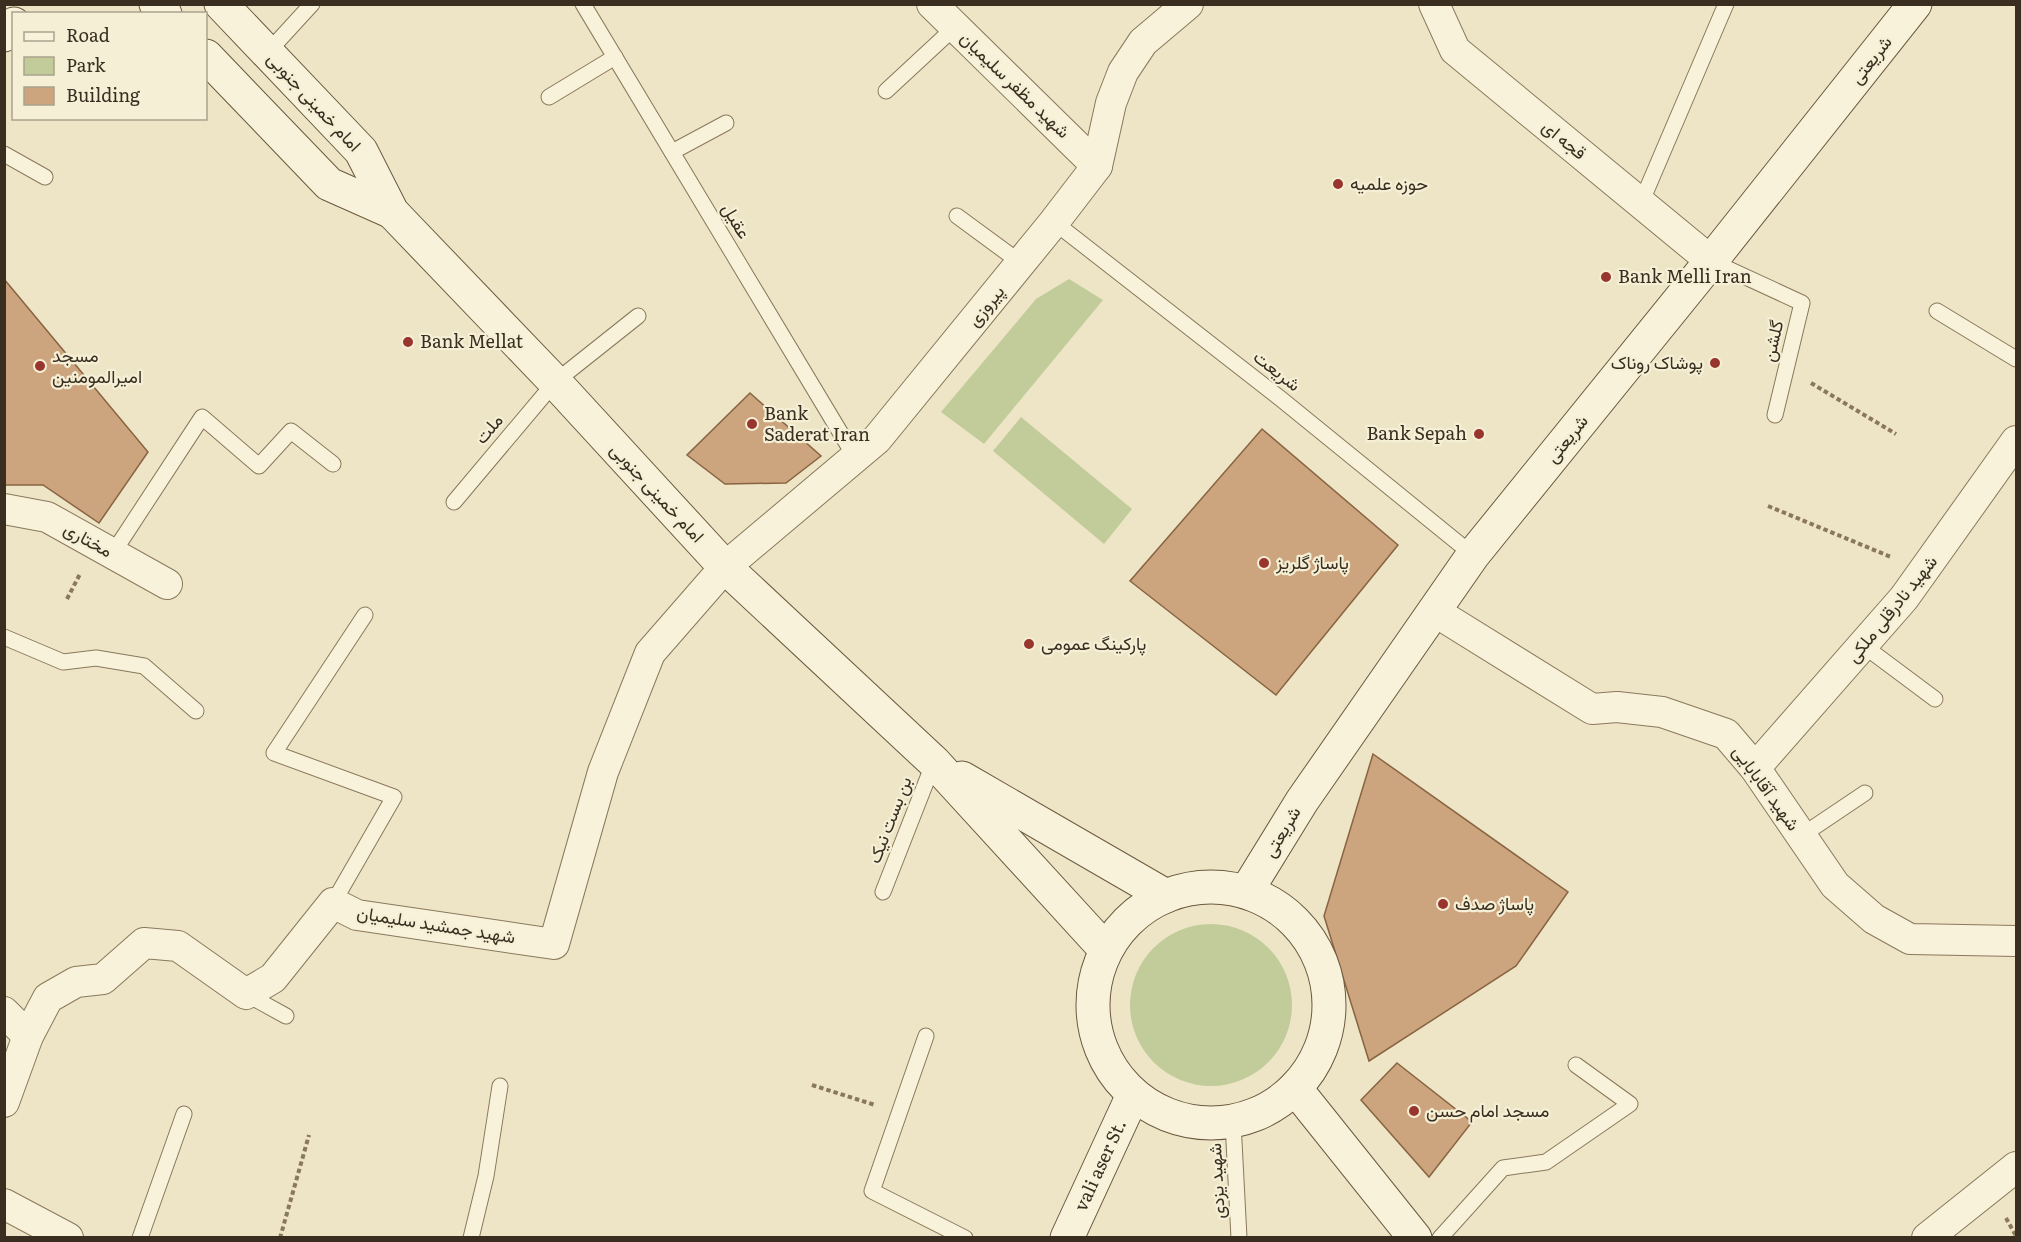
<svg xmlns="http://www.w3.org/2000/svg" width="2021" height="1242" viewBox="0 0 2021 1242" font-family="Literata,Vazirmatn,serif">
	<rect width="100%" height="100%" fill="#eee5c6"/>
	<g fill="#c2cc9a">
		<path d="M1069 279 1103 300 984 444 941 412 1036 299Z"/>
		<path d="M1021 417 1132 509 1104 544 993 451Z"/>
		<circle cx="1211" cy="1005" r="81"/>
	</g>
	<g fill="#cca47d" stroke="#886442" stroke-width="1.5">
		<path d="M4 279 148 452 99 523 43 485H4Z"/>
		<path d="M750 393 821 456 786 483 725 484 687 455Z"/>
		<path d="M1262 429 1398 545 1276 695 1130 581Z"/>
		<path d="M1373 754 1568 892 1516 966 1369 1061 1324 916Z"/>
		<path d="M1397 1063 1472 1122 1429 1177 1361 1100Z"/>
	</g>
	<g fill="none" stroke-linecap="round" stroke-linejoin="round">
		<g stroke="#89785c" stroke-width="17">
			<g id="lane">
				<path d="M583 4 855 457"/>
				<path d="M268 52 312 4"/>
				<path d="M886 91 955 27"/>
				<path d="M549 97 615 57"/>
				<path d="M672 152 726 123"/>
				<path d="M4 154 45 177"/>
				<path d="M1641 203 1726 4"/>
				<path d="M957 216 1021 263"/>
				<path d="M1054 222 1281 399 1473 555"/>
				<path d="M1711 261 1802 303 1775 415"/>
				<path d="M1937 311 2016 359"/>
				<path d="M454 502 555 382 638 316"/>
				<path d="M113 553 202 417 259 466 291 431 333 464"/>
				<path d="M4 637 63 662 96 658 144 666 196 711"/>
				<path d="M1864 646 1935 699"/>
				<path d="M1801 836 1865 793"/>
				<path d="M883 892 934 762"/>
				<path d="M333 903 394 797 274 753 365 615"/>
				<path d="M246 994 286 1016"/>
				<path d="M926 1036 872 1191 965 1238"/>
				<path d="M1233 1122 1239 1238"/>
				<path d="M140 1238 184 1114"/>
				<path d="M471 1238 486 1176 500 1086"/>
				<path d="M1440 1238 1503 1168 1546 1162 1630 1104 1576 1065"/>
			</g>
		</g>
		<g stroke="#89785c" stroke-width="32">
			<g id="street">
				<path d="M932 4 1097 166"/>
				<path d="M1434 4 1455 50 1711 261"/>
				<path d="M4 509 47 517 167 584"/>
				<path d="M1434 611 1592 709 1617 707 1662 712 1726 734 1755 768 1835 885 1874 919 1910 939 2016 941"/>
				<path d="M1755 768 1904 598 2016 441"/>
				<path d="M4 1012 28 1036"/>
				<path d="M4 1102 28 1036 48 998 76 982 103 979 144 943 178 946 246 994 273 978 333 903 357 915 554 944 603 772 650 653 725 567 877 439 1054 222 1097 166 1111 103 1123 72 1143 42 1188 4"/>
				<path d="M4 1204 68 1238"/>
				<path d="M1927 1238 2016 1167"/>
			</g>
		</g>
		<g stroke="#6b593f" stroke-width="35">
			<g id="secondary">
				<path d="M156 4 165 14"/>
				<path d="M221 4 361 151 392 212 555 382 725 567 934 762 1106 950"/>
				<path d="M4 35 14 24"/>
				<path d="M206 56 329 184 392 212"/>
				<path d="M962 778 1166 896"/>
				<circle cx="1211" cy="1005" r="118"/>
				<path d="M1246 892 1302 801 1473 555 1711 261 1915 4"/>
				<path d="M1295 1088 1415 1238"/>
				<path id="s1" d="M1067 1238 1133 1095"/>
			</g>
		</g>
		<g stroke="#89785c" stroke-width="4" stroke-dasharray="4.5 3" stroke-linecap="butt">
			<path d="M1811 383 1896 434"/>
			<path d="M1768 506 1891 557"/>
			<path d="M67 599 80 574"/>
			<path d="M812 1085 875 1105"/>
			<path d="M2006 1218 2016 1236"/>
			<path d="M280 1238 309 1135"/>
		</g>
		<use href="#lane" stroke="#f9f2da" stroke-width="15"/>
		<use href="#street" stroke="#f9f2da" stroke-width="30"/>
		<use href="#secondary" stroke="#f9f2da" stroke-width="33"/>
	</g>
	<g fill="#98352d" stroke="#f5efd6" stroke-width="2">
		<circle cx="1338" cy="184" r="6"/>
		<circle cx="1606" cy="277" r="6"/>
		<circle cx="408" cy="342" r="6"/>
		<circle cx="1715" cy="363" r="6"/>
		<circle cx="40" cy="366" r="6"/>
		<circle cx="752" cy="424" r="6"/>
		<circle cx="1479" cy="434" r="6"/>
		<circle cx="1264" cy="563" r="6"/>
		<circle cx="1029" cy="644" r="6"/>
		<circle cx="1443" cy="904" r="6"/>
		<circle cx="1414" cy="1111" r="6"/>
	</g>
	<g text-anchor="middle" stroke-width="4.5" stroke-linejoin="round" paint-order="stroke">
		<g font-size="18" fill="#3a2e20" stroke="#f5efd6">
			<text transform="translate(1871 60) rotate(-52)" y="6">شریعتی</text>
			<text transform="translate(1015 85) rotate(44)" y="6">شهید مظفر سلیمیان</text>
			<text transform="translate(314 102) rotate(47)" y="6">امام خمینی جنوبی</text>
			<text transform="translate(1564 140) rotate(39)" y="6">قجه ای</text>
			<text transform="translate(736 221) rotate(59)" y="6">عقیل</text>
			<text transform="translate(986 306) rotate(-51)" y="6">پیروزی</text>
			<text transform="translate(1773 341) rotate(-77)" y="6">گلشن</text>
			<text transform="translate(1277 371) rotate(38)" y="6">شریعت</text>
			<text transform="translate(489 429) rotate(-50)" y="6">ملت</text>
			<text transform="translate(1567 439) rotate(-51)" y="6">شریعتی</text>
			<text transform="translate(657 493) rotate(47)" y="6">امام خمینی جنوبی</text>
			<text transform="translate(88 540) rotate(29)" y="6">مختاری</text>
			<text transform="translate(1892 609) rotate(-51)" y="6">شهید نادرقلی ملکی</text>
			<text transform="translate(1766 788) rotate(54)" y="6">شهید آقابابایی</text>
			<text transform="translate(890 820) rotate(-69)" y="6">بن بست نیک</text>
			<text transform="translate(1282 832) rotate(-59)" y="6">شریعتی</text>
			<text transform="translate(436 925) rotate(9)" y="6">شهید جمشید سلیمیان</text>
			<text dy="6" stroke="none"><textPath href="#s1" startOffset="80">vali aser St.</textPath></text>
			<text transform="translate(1217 1181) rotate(-93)" y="6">شهید یزدی</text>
		</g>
		<g font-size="18" fill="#3a2e20" stroke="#f5efd6" text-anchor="start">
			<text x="1350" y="190">حوزه علمیه</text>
			<text x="1618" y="283">Bank Melli Iran</text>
			<text x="420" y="348">Bank Mellat</text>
			<text x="52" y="362">مسجد<tspan x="52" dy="21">امیرالمومنین</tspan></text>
			<text x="1703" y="369" text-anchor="end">پوشاک روناک</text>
			<text x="764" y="420">Bank<tspan x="764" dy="21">Saderat Iran</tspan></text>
			<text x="1467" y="440" text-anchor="end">Bank Sepah</text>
			<text x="1276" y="569">پاساژ گلریز</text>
			<text x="1041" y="650">پارکینگ عمومی</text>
			<text x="1455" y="910">پاساژ صدف</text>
			<text x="1426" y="1117">مسجد امام حسن</text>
		</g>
	</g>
	<rect width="2021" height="1242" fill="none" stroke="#3a2e20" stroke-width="12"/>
	<rect x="12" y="12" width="195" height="108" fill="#f5efd6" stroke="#aaa28d" stroke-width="1.5"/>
	<rect x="24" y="32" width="30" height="9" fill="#f9f2da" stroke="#aaa28d" stroke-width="1.5"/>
	<text x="66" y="42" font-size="18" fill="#3a2e20">Road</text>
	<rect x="24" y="57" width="30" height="18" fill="#c2cc9a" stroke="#aaa28d" stroke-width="1.5"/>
	<text x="66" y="72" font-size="18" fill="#3a2e20">Park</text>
	<rect x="24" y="87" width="30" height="18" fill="#cca47d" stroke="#aaa28d" stroke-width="1.5"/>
	<text x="66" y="102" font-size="18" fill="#3a2e20">Building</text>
</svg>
